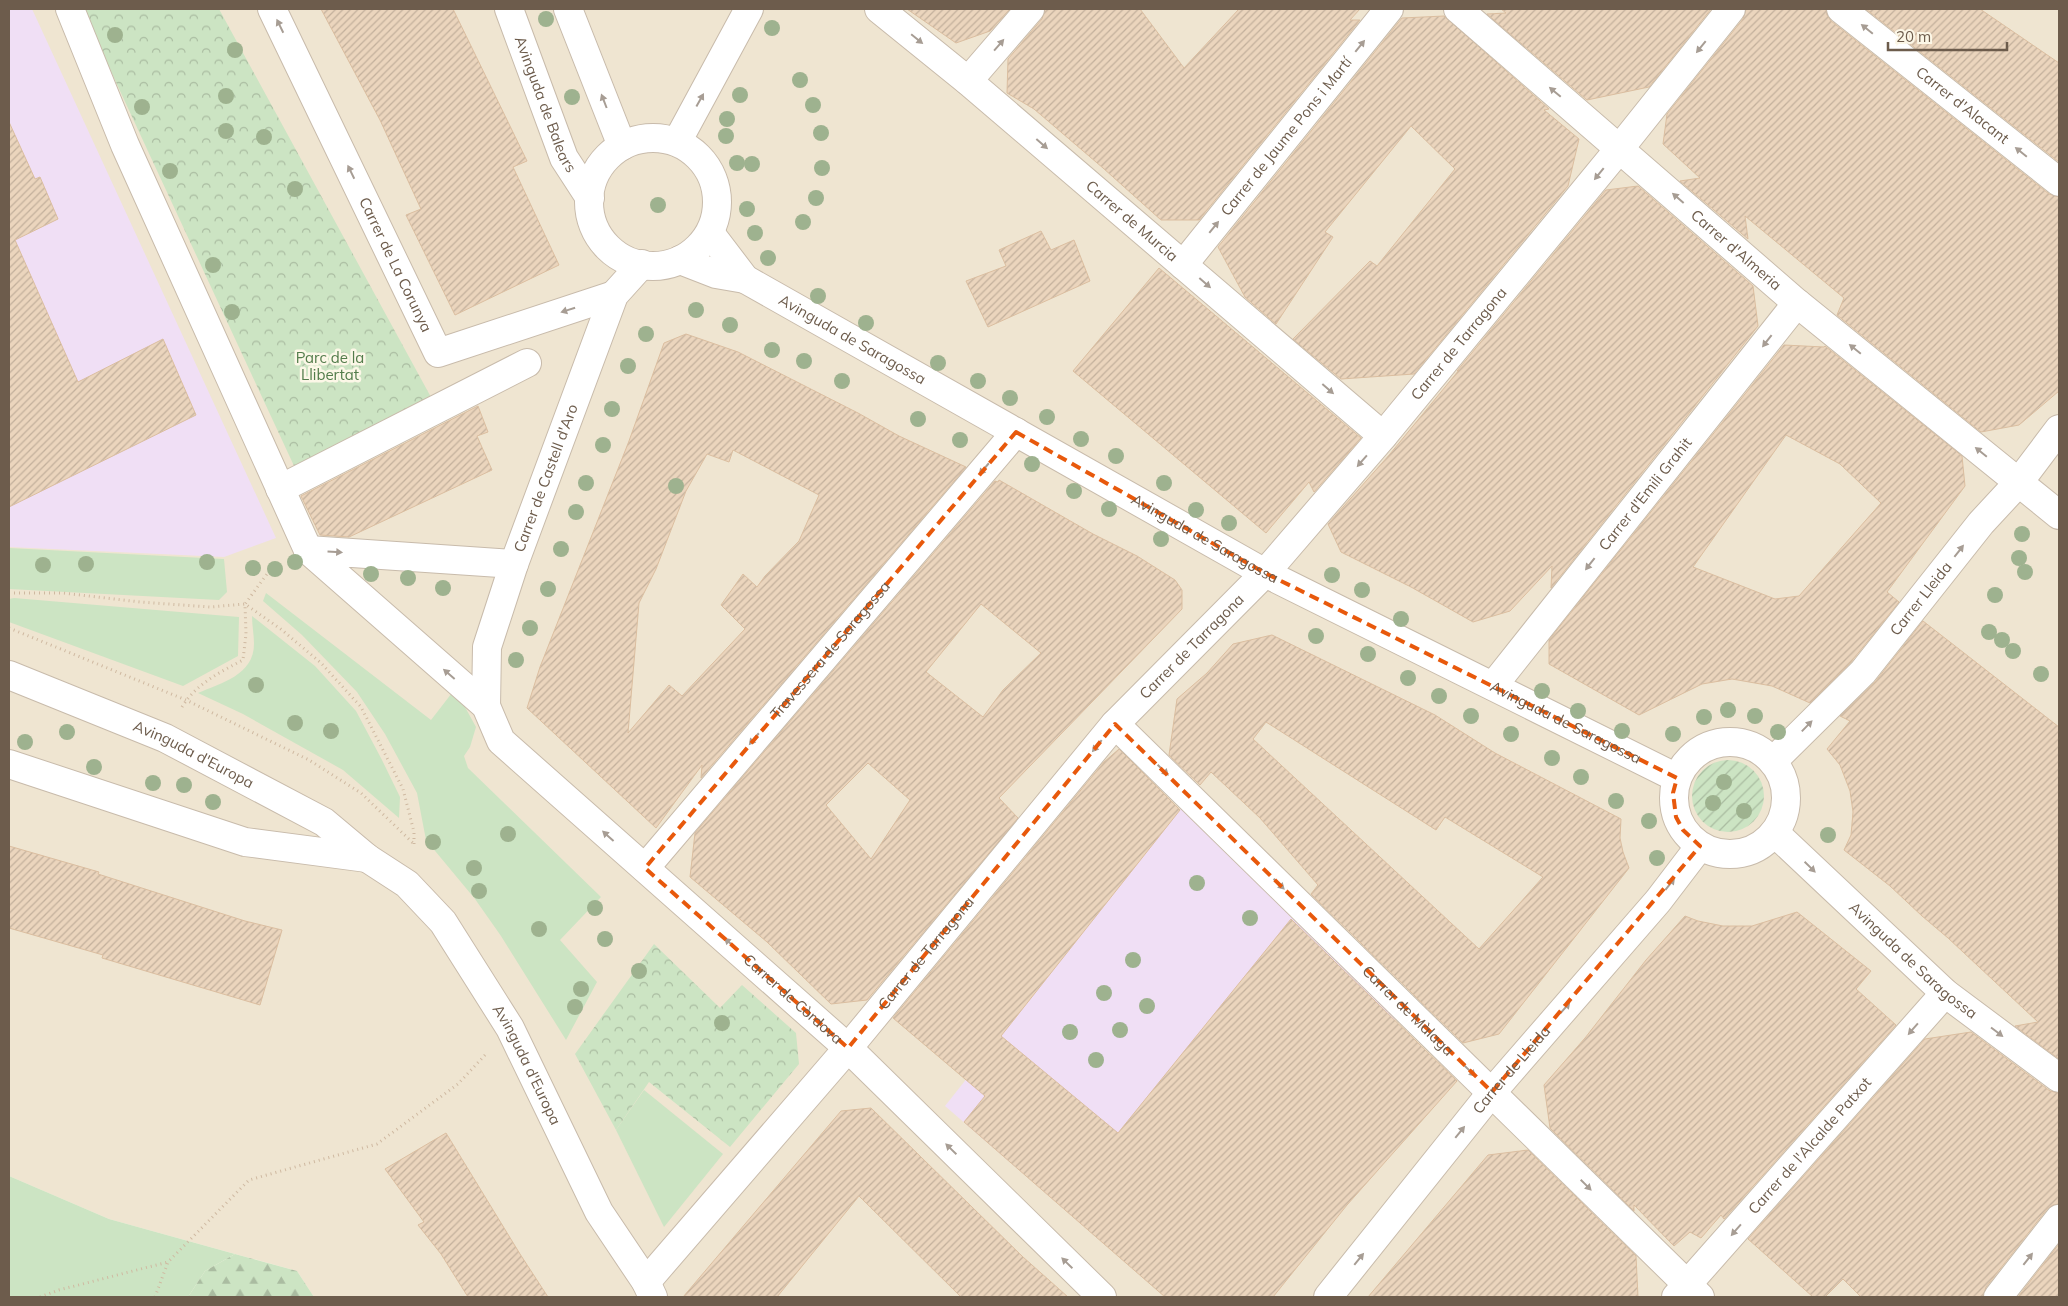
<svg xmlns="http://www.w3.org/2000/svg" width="2068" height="1306" viewBox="0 0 2068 1306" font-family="Mulish,sans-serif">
	<defs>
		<pattern id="forest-firs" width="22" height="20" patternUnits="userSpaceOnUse" patternTransform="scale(1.25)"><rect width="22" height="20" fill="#cce4c3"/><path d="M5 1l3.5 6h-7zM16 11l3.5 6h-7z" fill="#aabca1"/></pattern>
		<pattern id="park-crowns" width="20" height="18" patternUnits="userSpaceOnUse" patternTransform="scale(1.25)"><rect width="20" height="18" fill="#cce4c3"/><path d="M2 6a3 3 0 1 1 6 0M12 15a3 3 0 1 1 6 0" fill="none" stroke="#aabca1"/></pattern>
		<pattern id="garden-furrows" width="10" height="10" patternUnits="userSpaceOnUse" patternTransform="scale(1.25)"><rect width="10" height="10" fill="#cce4c3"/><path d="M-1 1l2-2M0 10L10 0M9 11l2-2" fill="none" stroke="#aabca1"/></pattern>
		<pattern id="building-hatch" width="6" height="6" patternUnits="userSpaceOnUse" patternTransform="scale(1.25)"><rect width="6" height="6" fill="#ebd5bd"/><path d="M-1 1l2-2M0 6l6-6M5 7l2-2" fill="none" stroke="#c3b09c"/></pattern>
	</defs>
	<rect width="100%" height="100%" fill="#f9f3e2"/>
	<path fill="#efe5d1" d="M9 9H2059V1297H314L297 1271 109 1219 9 1176Z"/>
	<g fill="#f0dff5">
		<path d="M9 9H32L276 538 224 557 9 547Z"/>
		<path d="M1182 807 1396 1018 1176 1297H1166L945 1106Z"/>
	</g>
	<g fill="#cce4c3">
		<path d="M9 548 224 559 227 592 219 600 9 589Z"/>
		<path d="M266 593 431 720 455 689 476 727 470 747 464 756 468 768 601 897 560 940 597 982 566 1040 501 936 475 899 426 840 417 793 385 734 357 692 302 635 263 601Z"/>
		<path d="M14 598 239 617 238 656 183 686 9 622V599Z"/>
		<path d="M252 616 315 666 356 711 382 760 400 797 399 818 343 770 243 714 198 693C221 683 254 675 254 644 254 635 252 625 252 616Z"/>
		<path d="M644 1090 723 1154 664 1227 616 1130Z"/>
		<path d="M9 1176 109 1219 235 1254 205 1271 188 1297H9Z"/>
	</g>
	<path fill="url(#forest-firs)" d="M235 1254 297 1271 314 1297H188L205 1271Z"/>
	<g fill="url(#park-crowns)">
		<path d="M82 9H219L432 399 295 468Z"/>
		<path d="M654 944 720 1008 742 985 796 1033 799 1064 730 1147 649 1082 616 1130 575 1054Z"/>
	</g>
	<circle fill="url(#garden-furrows)" cx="1728" cy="796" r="36"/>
	<g fill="url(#building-hatch)" stroke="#dbbea0" fill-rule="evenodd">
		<path d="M321 9H453L527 161 513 167 559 265 455 315 406 215 421 209 380 120Z"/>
		<path d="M907 9H1010L990 31 956 43Z"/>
		<path d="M1045 9H1140L1184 68 1239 9H1360L1350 20H1360L1199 220H1161L1103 168 1034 109 1007 93 1008 59 1042 19Z"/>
		<path d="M1501 9H1711L1649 87 1587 100 1487 14 1506 13Z"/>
		<path d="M1746 9H1826L1827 15 1831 21 2049 194 2059 197V391L2019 425 1981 432 1837 315 1844 298 1745 216 1748 239 1680 181 1700 178 1663 144 1667 114 1743 19Z"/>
		<path d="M1866 9H1980L2059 63V162Z"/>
		<path d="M1444 16 1549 109 1544 110 1579 139 1568 186 1414 374 1341 379 1293 339 1370 261 1377 266 1455 169 1411 126 1325 232 1333 237 1276 324 1245 297 1218 247 1402 18Z"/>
		<path d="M9 122 35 179 40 177 58 219 15 240 78 382 163 339 196 415 9 507Z"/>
		<path d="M1638 186 1753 286 1758 326 1551 588 1552 566 1510 611 1473 622 1411 587 1341 552 1328 524 1390 454 1459 370 1457 371 1606 190Z"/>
		<path d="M1041 231 1051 250 1074 240 1090 281 988 327 966 281 1006 266 999 250Z"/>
		<path d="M1159 268 1361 438 1314 492 1309 482 1266 533 1073 371Z"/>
		<path d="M686 334 738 352 858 413 899 436 966 467 701 778 702 765 656 828 527 708 540 667 629 441 664 343ZM733 450 819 495 799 541 765 576 757 587 743 574 721 605 745 629 682 696 669 685 628 733 639 603 656 569 686 491 707 454 729 462Z"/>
		<path d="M1784 345 1824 347 1825 346 1962 456 1965 486 1887 592 1899 602 1851 662 1810 703 1772 686 1732 679 1702 684 1639 715 1549 664V640ZM1786 435 1840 464 1881 503 1799 596 1775 599 1693 567Z"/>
		<path d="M478 406 488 432 477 436 492 470 349 537 320 535 301 496Z"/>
		<path d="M999 480 1093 534 1137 556 1175 580 1182 590V609L999 798 1018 818 867 1000 831 1004 767 942 690 877 695 833 995 481 998 482ZM981 604 1041 653 1003 690 983 717 926 672ZM868 763 910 800 871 859 826 805Z"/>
		<path d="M1923 621 2059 727V1059L2015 1026 2038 1022 1948 938 1922 916 1890 886 1844 850 1851 835 1853 812 1850 791 1840 765 1827 749 1850 721 1840 716 1875 682Z"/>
		<path d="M1272 635 1435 715 1495 753 1621 819 1620 838 1623 852 1629 868 1499 1034 1463 1043 1311 894 1318 885 1260 818 1211 772 1200 785 1169 755 1177 699 1207 673 1233 644ZM1266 722 1436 830 1445 817 1543 877 1479 949 1253 739Z"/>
		<path d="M1119 749 1180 810 1001 1036 1118 1133 1291 919 1457 1081 1347 1205 1273 1297H1165L964 1122 985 1096 893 1018 1104 762Z"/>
		<path d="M9 846 99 872 98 874 245 921 282 930 260 1005 102 958 103 955 9 928Z"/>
		<path d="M1797 912 1871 971 1856 989 1896 1025 1724 1219 1721 1215 1701 1238 1690 1232 1674 1246 1634 1205V1211L1550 1128 1544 1085 1585 1038 1646 960 1685 916 1698 921 1723 926H1752Z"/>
		<path d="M1971 1032 2050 1091 2059 1093V1204L2053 1205 2047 1209 1986 1287 1983 1297H1861L1843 1279 1825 1297H1813L1748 1239 1925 1039Z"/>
		<path d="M871 1108 1023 1257 1068 1297H961L859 1196 777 1297H683L841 1111Z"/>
		<path d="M446 1133 520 1254 548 1297H468L441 1254 418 1225 424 1222 385 1169Z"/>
		<path d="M1528 1150 1636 1256 1638 1297H1368L1488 1155Z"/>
		<path d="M2059 1244V1297H2018Z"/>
	</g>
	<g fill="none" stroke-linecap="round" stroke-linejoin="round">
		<g stroke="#c8bbab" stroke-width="30">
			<g id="minor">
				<path d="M70 9 125 145 308 550"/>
				<path id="s1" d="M272 9 438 353 614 295"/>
				<path id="s2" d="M509 9 564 158 590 198"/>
				<path d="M568 9 622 146"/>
				<path id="s3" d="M879 9 968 81 1383 436"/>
				<path id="s4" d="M1458 9 1797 303 2059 515"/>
				<path id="s5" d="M1841 9 2059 182"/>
				<path d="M968 81 1030 9"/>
				<circle cx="653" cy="202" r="64"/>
				<path d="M677 142 749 9"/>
				<path id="s6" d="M710 233 745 279 1265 573 1677 778"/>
				<path d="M680 260 716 274 745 279"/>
				<path id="s7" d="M1183 265 1389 9"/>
				<path d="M280 489 527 363"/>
				<path id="s8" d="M514 564 308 550 486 706 501 741 848 1048 1102 1297"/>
				<path id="s9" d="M9 675 165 738 324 822 367 858 407 884 443 922 510 1028 599 1212 646 1282 653 1297"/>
				<path id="s10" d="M1493 686 1797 303"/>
				<path id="s11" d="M486 706 487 647 514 564 614 295 642 264"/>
				<path id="s12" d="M1115 724 1700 1297"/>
				<circle cx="1730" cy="798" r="56"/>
				<path id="s13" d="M1773 761 1863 672 1981 523 2019 482 2059 429"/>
				<path d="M9 764 245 842 367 858"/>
				<path id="s14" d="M1775 833 1945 993 2059 1078"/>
				<path id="s15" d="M645 868 1016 432"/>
				<path id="s16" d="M646 1282 848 1048 1115 724 1265 573 1383 436 1620 148 1731 9"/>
				<path id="s17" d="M1328 1297 1492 1092 1658 901 1700 846"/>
				<path id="s18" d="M1676 1297 1945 993"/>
				<path d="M1998 1297 2059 1219"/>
			</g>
		</g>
		<g stroke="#cfb9a1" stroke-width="3" stroke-dasharray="1 4" stroke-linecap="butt">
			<path d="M9 593H63L140 602 210 607 245 604 282 630 321 663 361 707 403 789 414 832V844"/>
			<path d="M9 628 186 700 309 760 361 793 414 844"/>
			<path d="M182 707C196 684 220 672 243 660L246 634 245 604 275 563"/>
			<path d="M40 1297 59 1290 168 1262"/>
			<path d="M155 1297 168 1262 249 1180 377 1144 458 1084 486 1054"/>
		</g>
		<use href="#minor" stroke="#fff" stroke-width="28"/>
	</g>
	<g fill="#9eb28f">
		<circle cx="546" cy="19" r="8"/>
		<circle cx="772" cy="28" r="8"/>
		<circle cx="115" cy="35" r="8"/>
		<circle cx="235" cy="50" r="8"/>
		<circle cx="800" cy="80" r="8"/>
		<circle cx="740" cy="95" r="8"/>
		<circle cx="226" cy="96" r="8"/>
		<circle cx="572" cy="97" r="8"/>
		<circle cx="813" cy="105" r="8"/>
		<circle cx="142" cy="107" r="8"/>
		<circle cx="727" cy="119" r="8"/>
		<circle cx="226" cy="131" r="8"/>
		<circle cx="821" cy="133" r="8"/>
		<circle cx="726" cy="136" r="8"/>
		<circle cx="264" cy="137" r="8"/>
		<circle cx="737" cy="163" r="8"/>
		<circle cx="752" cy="164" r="8"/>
		<circle cx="822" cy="168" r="8"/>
		<circle cx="170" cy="171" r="8"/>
		<circle cx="295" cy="189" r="8"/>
		<circle cx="816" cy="198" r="8"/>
		<circle cx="658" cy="205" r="8"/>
		<circle cx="747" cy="209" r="8"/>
		<circle cx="803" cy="222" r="8"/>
		<circle cx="755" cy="233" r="8"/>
		<circle cx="768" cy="258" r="8"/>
		<circle cx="213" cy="265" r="8"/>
		<circle cx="818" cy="296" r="8"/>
		<circle cx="696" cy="310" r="8"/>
		<circle cx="232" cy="312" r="8"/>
		<circle cx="866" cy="323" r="8"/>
		<circle cx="730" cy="325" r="8"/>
		<circle cx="646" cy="334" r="8"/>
		<circle cx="772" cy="350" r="8"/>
		<circle cx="804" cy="361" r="8"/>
		<circle cx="938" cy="363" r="8"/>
		<circle cx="628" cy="366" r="8"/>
		<circle cx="842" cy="381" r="8"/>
		<circle cx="978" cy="381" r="8"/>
		<circle cx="1010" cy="398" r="8"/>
		<circle cx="612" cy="409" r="8"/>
		<circle cx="1047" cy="417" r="8"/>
		<circle cx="918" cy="419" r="8"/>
		<circle cx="1081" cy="439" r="8"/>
		<circle cx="960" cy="440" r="8"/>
		<circle cx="603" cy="445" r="8"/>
		<circle cx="1116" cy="456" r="8"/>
		<circle cx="1032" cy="464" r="8"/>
		<circle cx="586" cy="483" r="8"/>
		<circle cx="1164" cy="483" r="8"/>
		<circle cx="676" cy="486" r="8"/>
		<circle cx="1074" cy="491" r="8"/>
		<circle cx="1109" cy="509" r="8"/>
		<circle cx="1196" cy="510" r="8"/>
		<circle cx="576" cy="512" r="8"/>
		<circle cx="1229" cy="523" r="8"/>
		<circle cx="2022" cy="534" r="8"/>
		<circle cx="1161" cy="539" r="8"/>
		<circle cx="561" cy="549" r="8"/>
		<circle cx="2019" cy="558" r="8"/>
		<circle cx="207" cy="562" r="8"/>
		<circle cx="295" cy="562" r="8"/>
		<circle cx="86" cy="564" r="8"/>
		<circle cx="43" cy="565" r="8"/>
		<circle cx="253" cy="568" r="8"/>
		<circle cx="275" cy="569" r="8"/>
		<circle cx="2025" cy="572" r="8"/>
		<circle cx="371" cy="574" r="8"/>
		<circle cx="1332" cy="575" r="8"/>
		<circle cx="408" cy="578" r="8"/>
		<circle cx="443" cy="588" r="8"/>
		<circle cx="548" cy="589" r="8"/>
		<circle cx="1362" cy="590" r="8"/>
		<circle cx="1995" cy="595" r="8"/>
		<circle cx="1401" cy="619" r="8"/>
		<circle cx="530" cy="628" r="8"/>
		<circle cx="1989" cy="632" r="8"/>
		<circle cx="1316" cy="636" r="8"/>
		<circle cx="2002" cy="640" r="8"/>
		<circle cx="2013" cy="651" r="8"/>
		<circle cx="1368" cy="654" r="8"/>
		<circle cx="516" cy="660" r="8"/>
		<circle cx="2041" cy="674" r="8"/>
		<circle cx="1408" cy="678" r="8"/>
		<circle cx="256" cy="685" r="8"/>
		<circle cx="1542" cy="691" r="8"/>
		<circle cx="1439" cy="696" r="8"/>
		<circle cx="1728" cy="710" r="8"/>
		<circle cx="1578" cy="711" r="8"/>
		<circle cx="1471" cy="716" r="8"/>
		<circle cx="1755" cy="716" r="8"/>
		<circle cx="1704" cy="717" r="8"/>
		<circle cx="295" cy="723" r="8"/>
		<circle cx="331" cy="731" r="8"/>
		<circle cx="1622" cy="731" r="8"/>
		<circle cx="67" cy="732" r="8"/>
		<circle cx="1778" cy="732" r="8"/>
		<circle cx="1511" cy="734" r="8"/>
		<circle cx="1673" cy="734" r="8"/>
		<circle cx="25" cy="742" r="8"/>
		<circle cx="1552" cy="758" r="8"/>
		<circle cx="94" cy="767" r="8"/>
		<circle cx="1581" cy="777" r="8"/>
		<circle cx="1724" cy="782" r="8"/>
		<circle cx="153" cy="783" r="8"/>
		<circle cx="184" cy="785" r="8"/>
		<circle cx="1616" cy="801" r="8"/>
		<circle cx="213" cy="802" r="8"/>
		<circle cx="1713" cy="803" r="8"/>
		<circle cx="1744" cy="811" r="8"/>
		<circle cx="1649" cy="821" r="8"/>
		<circle cx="508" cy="834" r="8"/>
		<circle cx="1828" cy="835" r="8"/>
		<circle cx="433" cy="842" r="8"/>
		<circle cx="1657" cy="858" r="8"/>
		<circle cx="474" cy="868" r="8"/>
		<circle cx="1197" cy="883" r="8"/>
		<circle cx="479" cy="891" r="8"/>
		<circle cx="595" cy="908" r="8"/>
		<circle cx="1250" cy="918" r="8"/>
		<circle cx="539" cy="929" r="8"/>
		<circle cx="605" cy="939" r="8"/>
		<circle cx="1133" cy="960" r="8"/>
		<circle cx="639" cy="971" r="8"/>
		<circle cx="581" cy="989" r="8"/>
		<circle cx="1104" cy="993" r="8"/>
		<circle cx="1147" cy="1006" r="8"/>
		<circle cx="575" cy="1007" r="8"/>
		<circle cx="722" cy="1023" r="8"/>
		<circle cx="1120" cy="1030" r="8"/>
		<circle cx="1070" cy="1032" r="8"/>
		<circle cx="1096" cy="1060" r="8"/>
	</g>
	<defs><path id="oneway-solid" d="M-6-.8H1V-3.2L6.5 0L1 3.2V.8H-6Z" transform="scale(1.25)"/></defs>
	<g fill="#a79d94">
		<use href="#oneway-solid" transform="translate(280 26) rotate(-116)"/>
		<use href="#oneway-solid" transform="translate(1867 29) rotate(-141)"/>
		<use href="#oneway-solid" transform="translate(917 39) rotate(39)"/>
		<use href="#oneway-solid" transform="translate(999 45) rotate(-49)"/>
		<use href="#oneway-solid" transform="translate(1360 46) rotate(-51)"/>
		<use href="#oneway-solid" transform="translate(1701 47) rotate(129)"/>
		<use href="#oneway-solid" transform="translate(1555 92) rotate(-140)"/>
		<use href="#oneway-solid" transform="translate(700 100) rotate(-61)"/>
		<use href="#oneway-solid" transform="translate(604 101) rotate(-111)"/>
		<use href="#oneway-solid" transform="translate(1042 144) rotate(41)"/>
		<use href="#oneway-solid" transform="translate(2021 152) rotate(-141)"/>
		<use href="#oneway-solid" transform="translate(351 172) rotate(-116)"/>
		<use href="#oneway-solid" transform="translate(1599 174) rotate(129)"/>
		<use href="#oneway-solid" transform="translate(1678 198) rotate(-139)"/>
		<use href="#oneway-solid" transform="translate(1214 227) rotate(-51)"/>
		<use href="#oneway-solid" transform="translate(1205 283) rotate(41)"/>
		<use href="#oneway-solid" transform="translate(568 310) rotate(162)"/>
		<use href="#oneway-solid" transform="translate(1767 341) rotate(128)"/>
		<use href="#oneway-solid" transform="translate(1855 349) rotate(-141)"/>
		<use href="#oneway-solid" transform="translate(1328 389) rotate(41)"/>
		<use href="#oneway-solid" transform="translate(1981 452) rotate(-141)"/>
		<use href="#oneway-solid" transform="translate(1362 461) rotate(131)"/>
		<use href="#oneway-solid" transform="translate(984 469) rotate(130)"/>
		<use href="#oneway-solid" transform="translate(1959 551) rotate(-52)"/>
		<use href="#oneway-solid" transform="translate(335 552) rotate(4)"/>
		<use href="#oneway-solid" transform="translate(1590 564) rotate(128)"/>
		<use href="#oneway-solid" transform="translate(449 674) rotate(-139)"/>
		<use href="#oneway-solid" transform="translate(1807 726) rotate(-46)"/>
		<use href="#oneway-solid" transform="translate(754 739) rotate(130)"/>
		<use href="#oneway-solid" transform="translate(1097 746) rotate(129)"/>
		<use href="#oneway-solid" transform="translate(1163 770) rotate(44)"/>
		<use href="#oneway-solid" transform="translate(608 836) rotate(-138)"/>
		<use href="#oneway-solid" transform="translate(1810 867) rotate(44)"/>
		<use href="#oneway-solid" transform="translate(1279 884) rotate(44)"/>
		<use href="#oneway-solid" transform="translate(1670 884) rotate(-52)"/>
		<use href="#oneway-solid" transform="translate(730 943) rotate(-139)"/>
		<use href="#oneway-solid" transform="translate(1565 1008) rotate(-49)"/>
		<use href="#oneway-solid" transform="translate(1913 1029) rotate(131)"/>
		<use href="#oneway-solid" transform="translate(1997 1032) rotate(37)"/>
		<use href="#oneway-solid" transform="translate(1470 1071) rotate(44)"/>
		<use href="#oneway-solid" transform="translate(1460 1132) rotate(-51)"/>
		<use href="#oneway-solid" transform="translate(951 1149) rotate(-136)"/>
		<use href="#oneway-solid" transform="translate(1586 1185) rotate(45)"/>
		<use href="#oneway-solid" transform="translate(1736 1230) rotate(131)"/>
		<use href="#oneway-solid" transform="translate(1359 1259) rotate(-51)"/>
		<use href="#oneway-solid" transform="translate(2028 1259) rotate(-52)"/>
		<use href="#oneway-solid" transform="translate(1067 1263) rotate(-136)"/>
	</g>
	<path fill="none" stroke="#e8590c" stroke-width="4" stroke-dasharray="10 6" stroke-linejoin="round" d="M1016 432 1265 573 1677 778 1673 793 1676 817 1683 830 1700 846 1492 1092 1115 724 848 1048 645 868Z"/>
	<g text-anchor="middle" stroke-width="5" stroke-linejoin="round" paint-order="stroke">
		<g font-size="15" fill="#6d5c4c" stroke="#fcf7e7">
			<text dy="5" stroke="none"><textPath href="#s2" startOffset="102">Avinguda de Balears</textPath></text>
			<text dy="5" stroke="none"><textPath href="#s5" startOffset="155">Carrer d'Alacant</textPath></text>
			<text dy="5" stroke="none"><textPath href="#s7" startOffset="165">Carrer de Jaume Pons i Martí</textPath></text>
			<text dy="5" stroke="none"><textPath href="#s3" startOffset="330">Carrer de Murcia</textPath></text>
			<text dy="5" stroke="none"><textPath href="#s4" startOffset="368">Carrer d'Almeria</textPath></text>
			<text dy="5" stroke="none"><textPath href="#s1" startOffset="284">Carrer de La Corunya</textPath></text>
			<text dy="5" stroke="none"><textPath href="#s6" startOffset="181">Avinguda de Saragossa</textPath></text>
			<text dy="5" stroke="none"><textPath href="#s16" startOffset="1242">Carrer de Tarragona</textPath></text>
			<text dy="5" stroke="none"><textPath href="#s11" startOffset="238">Carrer de Castell d'Aro</textPath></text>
			<text dy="5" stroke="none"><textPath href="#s10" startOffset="245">Carrer d'Emili Grahit</textPath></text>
			<text dy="5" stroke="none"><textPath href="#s6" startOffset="586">Avinguda de Saragossa</textPath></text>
			<text dy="5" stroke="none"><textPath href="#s13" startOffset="220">Carrer Lleida</textPath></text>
			<text dy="5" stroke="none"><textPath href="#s16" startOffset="838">Carrer de Tarragona</textPath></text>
			<text dy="5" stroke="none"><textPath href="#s15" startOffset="286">Travessera de Saragossa</textPath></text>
			<text dy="5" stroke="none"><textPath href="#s6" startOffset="991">Avinguda de Saragossa</textPath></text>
			<text dy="5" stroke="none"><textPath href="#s9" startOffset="201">Avinguda d'Europa</textPath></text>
			<text dy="5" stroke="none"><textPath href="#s16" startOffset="432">Carrer de Tarragona</textPath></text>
			<text dy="5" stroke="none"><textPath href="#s14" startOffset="188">Avinguda de Saragossa</textPath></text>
			<text dy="5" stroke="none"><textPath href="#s8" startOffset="871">Carrer de Còrdova</textPath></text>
			<text dy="5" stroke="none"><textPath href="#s12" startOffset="410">Carrer de Màlaga</textPath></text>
			<text dy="5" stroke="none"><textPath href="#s9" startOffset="670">Avinguda d'Europa</textPath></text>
			<text dy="5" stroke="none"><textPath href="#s17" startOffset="292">Carrer de Lleida</textPath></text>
			<text dy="5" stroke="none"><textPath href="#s18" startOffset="202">Carrer de l'Alcalde Patxot</textPath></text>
		</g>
		<g font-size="15" fill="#537c4b" stroke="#fcf7e7">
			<text x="330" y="363">Parc de la<tspan x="330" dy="17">Llibertat</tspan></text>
		</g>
	</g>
	<rect width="2068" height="1306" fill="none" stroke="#6d5c4c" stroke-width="20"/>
	<path d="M1888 42v8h119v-8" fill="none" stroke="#6d5c4c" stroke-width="2.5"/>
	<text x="1896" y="42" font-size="15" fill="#6d5c4c" stroke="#fcf7e7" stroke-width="4" paint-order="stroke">20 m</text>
</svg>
